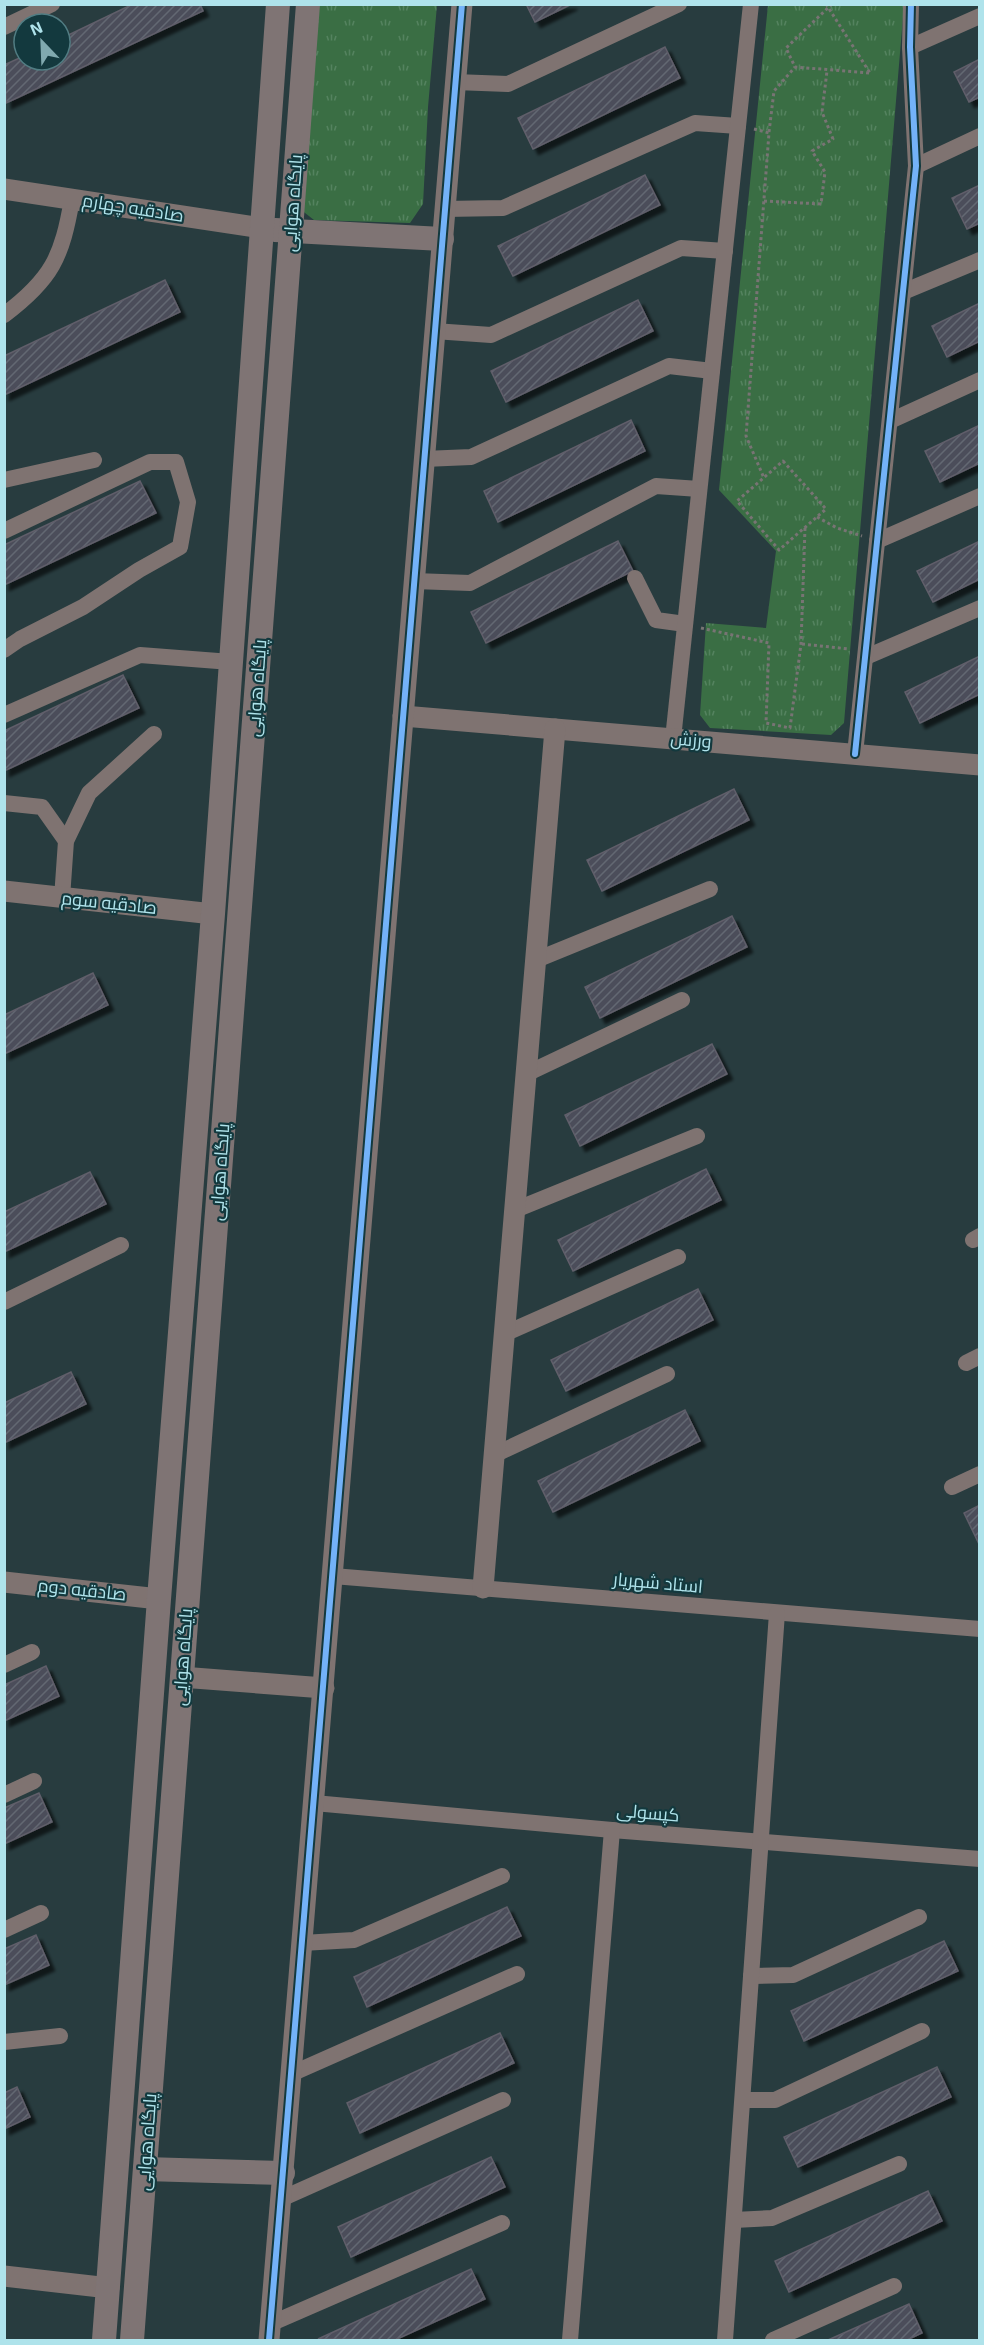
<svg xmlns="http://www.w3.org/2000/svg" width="984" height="2345" viewBox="0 0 984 2345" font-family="'Exo 2',Cairo,sans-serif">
	<defs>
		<pattern id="grass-tufts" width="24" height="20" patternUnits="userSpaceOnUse" patternTransform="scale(1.5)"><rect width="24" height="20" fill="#3a6e44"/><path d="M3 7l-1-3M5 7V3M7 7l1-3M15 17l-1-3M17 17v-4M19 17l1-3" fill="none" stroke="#54835f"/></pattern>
		<pattern id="building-hatch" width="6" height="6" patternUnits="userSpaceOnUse" patternTransform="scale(1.5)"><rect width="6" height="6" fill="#4c4e5a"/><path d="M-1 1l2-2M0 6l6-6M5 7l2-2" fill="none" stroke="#636772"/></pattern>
		<filter id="shadow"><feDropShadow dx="5.5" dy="5.5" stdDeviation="1.5" flood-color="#0009"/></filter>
	</defs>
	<rect width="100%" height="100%" fill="#283c3f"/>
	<g fill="url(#grass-tufts)">
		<path d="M315 5H437L428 107 423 204 410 223 314 220 300 209Z"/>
		<path d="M768 5H904L844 723 831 735 710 728 700 715 706 623 766 628 776 551 719 490Z"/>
	</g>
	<g fill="url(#building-hatch)" stroke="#605e6a" stroke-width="1.5" filter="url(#shadow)">
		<path d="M133 4H200L203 11 6 103 4 65 24 56V60H60V39Z"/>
		<path d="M526 4H572L535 22Z"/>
		<path d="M665 47 680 78 533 149 518 118Z"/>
		<path d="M980 59V97L969 102 954 72Z"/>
		<path d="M645 175 660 205 513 276 498 246Z"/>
		<path d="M980 185V223L967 229 952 198Z"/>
		<path d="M165 280 180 312 4 395V356Z"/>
		<path d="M638 300 653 331 506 402 491 371Z"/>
		<path d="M980 303V341L947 357 932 326Z"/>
		<path d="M631 420 645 451 498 522 484 491Z"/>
		<path d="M980 425V463L940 482 925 451Z"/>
		<path d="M140 481 156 513 4 585V545Z"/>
		<path d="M618 541 633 571 486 643 471 612Z"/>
		<path d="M980 541V579L933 602 917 571Z"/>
		<path d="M980 656V694L920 723 905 692Z"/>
		<path d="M123 675 139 708 4 771V731Z"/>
		<path d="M734 789 749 820 602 891 587 860Z"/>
		<path d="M732 916 747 947 600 1018 585 987Z"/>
		<path d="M93 973 108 1005 4 1054V1015Z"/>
		<path d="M712 1044 727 1074 580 1146 565 1115Z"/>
		<path d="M706 1169 721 1200 573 1271 558 1240Z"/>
		<path d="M90 1172 106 1204 4 1252V1212Z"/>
		<path d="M698 1289 713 1320 566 1391 551 1360Z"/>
		<path d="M71 1372 86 1404 4 1443V1403Z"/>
		<path d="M685 1410 700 1441 553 1512 538 1481Z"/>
		<path d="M980 1505V1544H979L964 1513Z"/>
		<path d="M46 1666 59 1696 4 1721V1685Z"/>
		<path d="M39 1793 52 1822 4 1844V1808Z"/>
		<path d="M507 1907 521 1936 367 2007 354 1977Z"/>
		<path d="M36 1935 49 1965 4 1985V1949Z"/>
		<path d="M944 1941 958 1971 804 2041 791 2011Z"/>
		<path d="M500 2033 514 2063 360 2133 347 2103Z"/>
		<path d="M937 2067 951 2097 798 2167 784 2137Z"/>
		<path d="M17 2087 30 2117 4 2129V2093Z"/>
		<path d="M491 2157 505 2187 351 2257 338 2227Z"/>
		<path d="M928 2191 942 2221 789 2292 775 2261Z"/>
		<path d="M471 2269 485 2299 395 2340 318 2339Z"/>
		<path d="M909 2304 922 2333 907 2340H828Z"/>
	</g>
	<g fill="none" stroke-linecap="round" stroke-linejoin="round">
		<g stroke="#787474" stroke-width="3" stroke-dasharray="3 3" stroke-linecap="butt">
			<path d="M826 4 870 73"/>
			<path d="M832 4 786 48 795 67 870 73"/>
			<path d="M754 129 769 133 746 436 764 478"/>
			<path d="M769 132 774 91 795 67"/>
			<path d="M764 201 821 204 825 172 812 151 833 139 822 112 827 71"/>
			<path d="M783 461 826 509 779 550 737 501Z"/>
			<path d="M817 517 837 528 862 536"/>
			<path d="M701 628 769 643 766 723 790 728 801 644 805 528"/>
			<path d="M802 644 849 649"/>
		</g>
		<g stroke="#7f7371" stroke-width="16">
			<path d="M4 27 52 4"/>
			<path d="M910 47 980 16"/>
			<path d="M455 82 508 84 679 4"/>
			<path d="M916 166 980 136"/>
			<path d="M445 209 503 208 695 123 738 126"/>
			<path d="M903 292 980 260"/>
			<path d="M4 315C52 279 62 257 72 199"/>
			<path d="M434 331 491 335 681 248 725 251"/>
			<path d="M890 421 980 380"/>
			<path d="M424 459 471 457 669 366 712 371"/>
			<path d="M4 480 94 460"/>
			<path d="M4 531 150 462H176L188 502 180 547 139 570 83 607 20 639 4 650"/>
			<path d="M877 541 980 496"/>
			<path d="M635 578 656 620 685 624"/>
			<path d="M414 581 470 583 656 486 699 489"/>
			<path d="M866 657 980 608"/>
			<path d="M4 715 140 655 231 662"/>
			<path d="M673 739 751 4"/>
			<path d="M855 754 916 166 910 47 911 4"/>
			<path d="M4 803 42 807 66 841"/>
			<path d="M62 898 66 841 89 793 154 734"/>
			<path d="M536 960 710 889"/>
			<path d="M526 1074 682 1000"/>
			<path d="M515 1210 697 1136"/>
			<path d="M973 1240 980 1236"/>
			<path d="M4 1302 121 1245"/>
			<path d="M504 1334 678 1257"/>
			<path d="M966 1363 980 1356"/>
			<path d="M494 1455 667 1374"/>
			<path d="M952 1487 980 1474"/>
			<path d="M333 1576 980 1629"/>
			<path d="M4 1665 32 1652"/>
			<path d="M4 1795 34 1781"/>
			<path d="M314 1803 612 1830 980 1859"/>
			<path d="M4 1930 41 1913"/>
			<path d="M302 1943 354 1940 502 1876"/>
			<path d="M751 1976 793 1975 919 1917"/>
			<path d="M4 2042 60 2036"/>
			<path d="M291 2074 517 1974"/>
			<path d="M743 2100H775L922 2031"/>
			<path d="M281 2199 503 2100"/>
			<path d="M734 2220 772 2218 899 2164"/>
			<path d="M270 2324 502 2223"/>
			<path d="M570 2340 612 1830"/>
			<path d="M725 2340 777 1613"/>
			<path d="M773 2340 894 2286"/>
		</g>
		<g stroke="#7f7371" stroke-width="21">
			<path d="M4 189 261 228"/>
			<path d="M403 716 980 765"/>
			<path d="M4 891 213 914"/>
			<path d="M4 1582 159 1599"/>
			<path d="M483 1588 555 729"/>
			<path d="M181 1677 324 1688"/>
			<path d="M4 2276 109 2288"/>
			<path d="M269 2340 462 4"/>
		</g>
		<g stroke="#7f7474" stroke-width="24">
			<path d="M275 230 442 239"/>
			<path d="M145 2169 283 2173"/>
			<path d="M104 2340 159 1599 213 914 278 4"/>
			<path d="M132 2340 308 4"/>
		</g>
		<g stroke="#13393e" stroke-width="10">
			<g id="cycleway">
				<path d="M855 754 916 166 910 47 911 4"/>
				<path d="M269 2340 462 4"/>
			</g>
		</g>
		<use href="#cycleway" stroke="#73b2f8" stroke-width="6"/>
	</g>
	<g text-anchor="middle" stroke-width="4.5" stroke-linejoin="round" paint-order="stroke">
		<g font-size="18" fill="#afe3eb" stroke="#13393e">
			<text transform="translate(293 203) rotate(-86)" y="6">پایگاه هوایی</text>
			<text transform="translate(133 208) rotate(9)" y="6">صادقیه چهارم</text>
			<text transform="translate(257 688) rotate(-86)" y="6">پایگاه هوایی</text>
			<text transform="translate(691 740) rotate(5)" y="6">ورزش</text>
			<text transform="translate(109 903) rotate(6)" y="6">صادقیه سوم</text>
			<text transform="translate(220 1172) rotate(-86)" y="6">پایگاه هوایی</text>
			<text transform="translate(658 1583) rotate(5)" y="6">استاد شهریار</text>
			<text transform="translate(82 1590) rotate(6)" y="6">صادقیه دوم</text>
			<text transform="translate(183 1657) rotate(-86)" y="6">پایگاه هوایی</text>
			<text transform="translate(648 1813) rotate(5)" y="6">کپسولی</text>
			<text transform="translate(147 2142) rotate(-86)" y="6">پایگاه هوایی</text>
		</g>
	</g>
	<rect width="984" height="2345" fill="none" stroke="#afe3eb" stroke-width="12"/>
	<g transform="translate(42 42) rotate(337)"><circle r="28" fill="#13393e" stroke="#517d83" stroke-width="1.5"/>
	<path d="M0-4.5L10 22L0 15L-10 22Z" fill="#80a9af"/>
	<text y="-9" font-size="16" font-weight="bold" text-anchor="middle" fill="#afe3eb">N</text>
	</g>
</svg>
